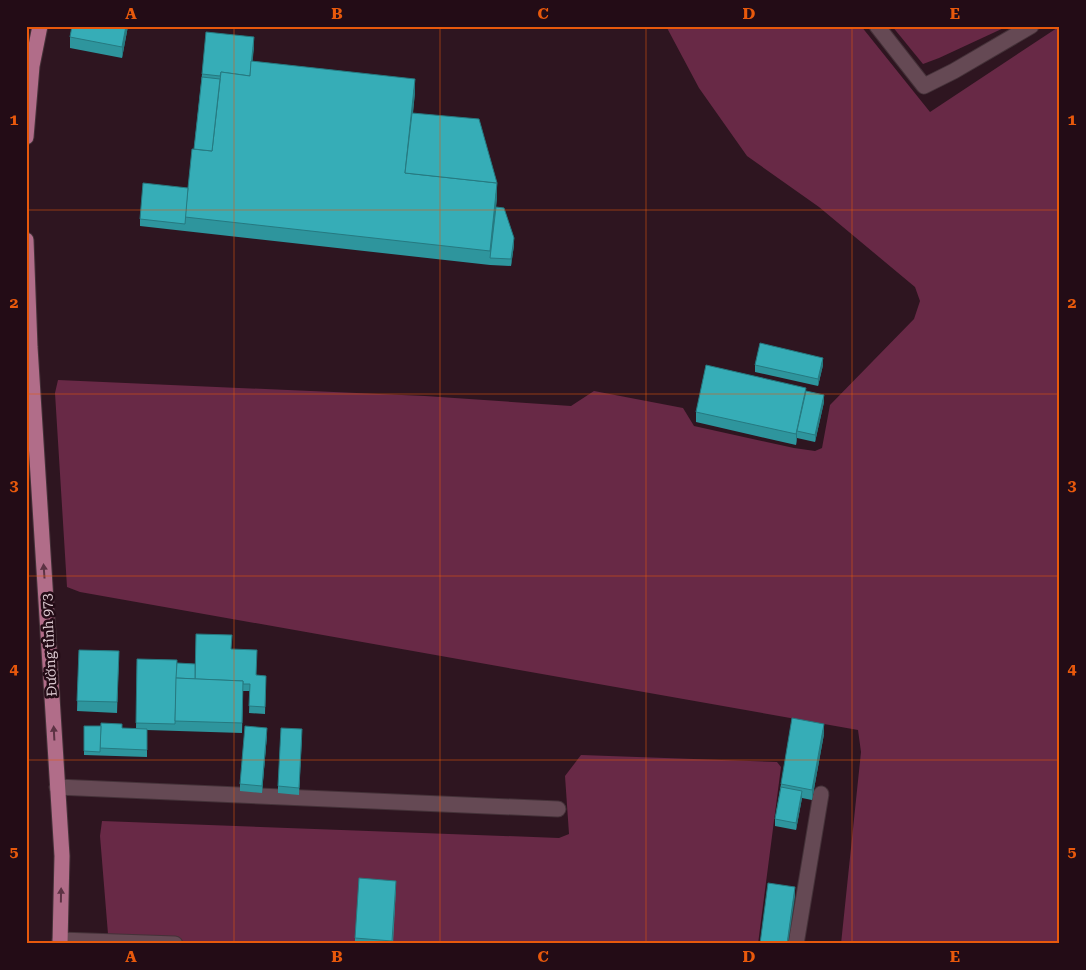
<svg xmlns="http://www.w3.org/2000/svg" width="1086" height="970" viewBox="0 0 1086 970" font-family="'Roboto Serif',serif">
	<rect width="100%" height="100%" fill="#2e1520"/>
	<g fill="#682946">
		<path d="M666 26H861L930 112 1060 26V944H841L861 752 858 730 80 592 67 587 55 393 58 380 425 396 571 406 594 391 683 408 694 426 794 448 815 451 822 448 830 405 914 319 920 301 915 287 819 207 747 156 699 88Z"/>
		<path d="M892 26H1008L939 58 923 64Z"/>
		<path d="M581 755 777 762 781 767 758 944H262L120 939 108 934 100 836 102 821 559 838 569 834 565 776Z"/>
	</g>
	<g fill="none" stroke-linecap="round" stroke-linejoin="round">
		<g stroke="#453239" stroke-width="17">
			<g id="street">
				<path d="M877 26 924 86 954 71 1031 26"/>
				<path d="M57 787 558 809"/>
				<path d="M60 940 175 944"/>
				<path d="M796 944 821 794"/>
			</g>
		</g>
		<g stroke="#453239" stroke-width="17">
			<g id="primary">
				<path d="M26 137 32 66 40 26"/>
				<path d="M26 240 30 347 62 856 60 944"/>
			</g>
		</g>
		<use href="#street" stroke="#654954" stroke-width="15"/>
		<use href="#primary" stroke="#b16d89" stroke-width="15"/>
	</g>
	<g fill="#2e959d">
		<path d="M72 26H128L122 58 70 48V37Z"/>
		<path d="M254 47 252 61 415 92 413 113 497 197 496 207 514 245 511 266 490 265 140 226V219L188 188 194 149 202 74Z"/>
		<path d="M755 365H823L818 386 755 372Z"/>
		<path d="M806 391 824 402 815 442 797 438 796 445 696 422V412Z"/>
		<path d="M232 649 257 675 266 676 265 714 249 713 250 691H243L242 733 147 730V757L84 755V726L136 729 137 659 177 663 195 664Z"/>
		<path d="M79 650 119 651 117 713 77 711Z"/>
		<path d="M824 734 812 800 802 798 796 830 775 826V819L781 784Z"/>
		<path d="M267 735 262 793 240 791V784Z"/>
		<path d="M302 736 299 795 278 793V786Z"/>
		<path d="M396 888 393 944H355V938Z"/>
	</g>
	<g fill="#267980">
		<path d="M126 26H128L122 58V47Z"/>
		<path d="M254 37V47L250 89V79Z"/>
		<path d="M415 79V92L406 176H405Z"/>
		<path d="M497 183V197L491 258H490V265V251Z"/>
		<path d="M514 238V245L511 266V259Z"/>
		<path d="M823 358V365L818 386V379Z"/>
		<path d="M806 388V398L797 431V438L796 445V434Z"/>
		<path d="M824 395V402L815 442V435Z"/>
		<path d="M824 724V734L812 800V790Z"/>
		<path d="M267 728V735L262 793V786Z"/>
		<path d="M802 791V798L796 830V823Z"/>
		<path d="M795 887V897L788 944H787Z"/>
	</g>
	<g fill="#36adb7" stroke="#267980">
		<path d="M72 26H126L122 47 70 37Z"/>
		<path d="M206 32 254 37 250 76 221 72 220 76 202 74Z"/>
		<path d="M251 61 415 79 405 173 497 183 490 251 185 217 192 149 212 151 221 72 250 76Z"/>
		<path d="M202 77 220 79 212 151 194 149Z"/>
		<path d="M412 113 479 119 497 183 405 173Z"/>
		<path d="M143 183 188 188 185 224 140 219Z"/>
		<path d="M496 207 504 208 514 238 511 259 490 258Z"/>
		<path d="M760 343 823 358 818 379 755 365Z"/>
		<path d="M706 365 806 388 796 434 696 412Z"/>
		<path d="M806 391 824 395 815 435 797 431Z"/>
		<path d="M196 634 232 635 231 649 257 650 256 675 266 676 265 707 249 706 250 684H243V681L195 679Z"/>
		<path d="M79 650 119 651 117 702 77 701Z"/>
		<path d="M137 659 177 660 175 724 136 723Z"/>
		<path d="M177 663 195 664V679L176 678Z"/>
		<path d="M176 678 243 681 242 723 175 721Z"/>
		<path d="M792 718 824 724 812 790 781 784Z"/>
		<path d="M101 723 122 724V728L147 729V750L100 748Z"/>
		<path d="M84 726H101L100 752 84 751Z"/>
		<path d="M245 726 267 728 262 786 240 784Z"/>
		<path d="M281 728 302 729 299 788 278 786Z"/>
		<path d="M781 787 802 791 796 823 775 819Z"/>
		<path d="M359 878 396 881 392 941 355 938Z"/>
		<path d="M768 883 795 887 787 944H760Z"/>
	</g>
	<defs><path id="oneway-solid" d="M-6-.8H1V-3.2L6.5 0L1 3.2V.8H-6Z" transform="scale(1.25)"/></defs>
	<g fill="#5c3344">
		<use href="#oneway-solid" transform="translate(44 571) rotate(-94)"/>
		<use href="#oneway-solid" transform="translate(54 733) rotate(-93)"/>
		<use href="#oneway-solid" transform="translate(61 895) rotate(-89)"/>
	</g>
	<path fill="none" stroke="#e8590c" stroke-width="1" stroke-opacity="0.55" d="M234 26V944M440 26V944M646 26V944M852 26V944M26 210H1060M26 394H1060M26 576H1060M26 760H1060"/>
	<g text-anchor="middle" stroke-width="5" stroke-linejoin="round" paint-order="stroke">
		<g font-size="14" fill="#deccd3" stroke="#230c16">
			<text transform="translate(49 645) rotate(-93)" y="5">Đường tỉnh 973</text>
		</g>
	</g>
	<rect width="1086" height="970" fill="none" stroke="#230c16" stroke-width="55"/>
	<rect x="28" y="28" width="1030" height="914" fill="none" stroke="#e8590c" stroke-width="2"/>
	<g font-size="16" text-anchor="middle" font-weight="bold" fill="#e8590c">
		<text x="131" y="19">A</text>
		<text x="337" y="19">B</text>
		<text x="543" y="19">C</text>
		<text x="749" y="19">D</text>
		<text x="955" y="19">E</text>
		<text x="14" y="125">1</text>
		<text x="1072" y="125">1</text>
		<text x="14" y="308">2</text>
		<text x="1072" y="308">2</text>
		<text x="14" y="491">3</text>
		<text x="1072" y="491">3</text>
		<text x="14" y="674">4</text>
		<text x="1072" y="674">4</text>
		<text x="14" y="857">5</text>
		<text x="1072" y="857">5</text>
		<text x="131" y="962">A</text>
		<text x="337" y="962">B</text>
		<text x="543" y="962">C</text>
		<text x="749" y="962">D</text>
		<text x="955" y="962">E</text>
	</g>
</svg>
